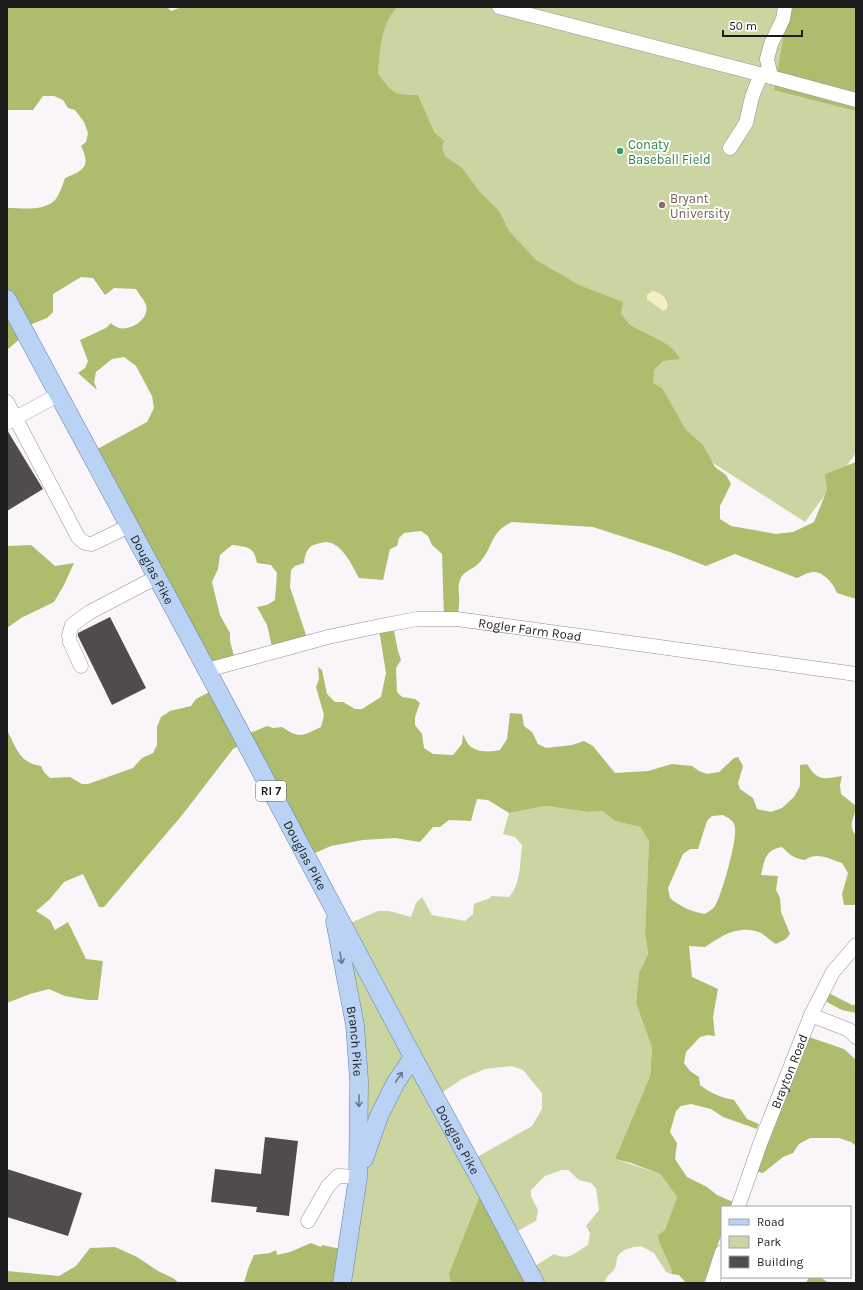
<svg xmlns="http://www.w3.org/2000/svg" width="863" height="1290" viewBox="0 0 863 1290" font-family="Karla,sans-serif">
	<rect width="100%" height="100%" fill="#faf5f9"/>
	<g fill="#cad5a1" fill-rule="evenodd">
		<path d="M215 7H856V453L805 522 466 304Z"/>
		<path d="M546 806 588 812 602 811 615 821 640 827 649 841 645 934 648 954 639 973 636 1003 652 1048 650 1076 615 1159 660 1174 677 1197 660 1244 672 1271 671 1274 666 1272 654 1253 641 1246C634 1247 623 1248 618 1256 616 1259 617 1264 615 1268 612 1274 605 1275 605 1283H534L529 1270 554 1254C570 1261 574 1253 588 1245L590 1233 586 1226 599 1210 596 1188 591 1183 579 1180 568 1170H562L545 1176 531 1190V1196L538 1210 536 1221 510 1235 451 1281V1283H342L359 1170 343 926 378 911H389L411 917 416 903 422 897 432 915 465 921 473 914 474 904C481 900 485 902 492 896L509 897C521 884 520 861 522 845L515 837 503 834 509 813ZM512 1066 523 1070 542 1093V1109L532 1126 470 1161 437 1096 462 1079 485 1069Z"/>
	</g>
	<g fill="#aebd6d" fill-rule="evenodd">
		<path d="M7 7H167L171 11 182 7H397C380 26 380 51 378 74 394 94 392 95 418 95L434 132 444 141 442 147 445 156 462 168 479 191 499 211 509 231 536 260 579 285 623 302 621 314C624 317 626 321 629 324 644 335 672 341 680 359L663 361 654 370 653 383 662 388 686 430 703 445 715 467 726 475 731 484 720 506V519L731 526 776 534 793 532 814 522 827 490 825 474 856 462V599L837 593C834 584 823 571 813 572 808 572 802 576 797 578L735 554 706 566 670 552 593 527 512 522C489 532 494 548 478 564 472 570 463 571 460 580 457 587 460 597 459 604 459 608 458 613 457 617L444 619 442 554 432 545 428 536 421 531 404 533 399 538 397 546 390 549 383 580 359 578C352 566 343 543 326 542 323 542 320 543 317 544 307 546 305 554 304 563L295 566 291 570 290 587 308 641 273 651 267 625 257 607 267 605 275 600 277 573 271 565 257 563C254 546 247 547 232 545L220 555 218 569 212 582 220 615 230 633V641L235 660 210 668 90 453 147 422 154 408 152 396 136 366 124 357 112 359 96 372 94 382 97 390 78 373 85 368 88 361 80 340 106 328 111 323C113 325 116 327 119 328 131 331 150 319 146 305 144 300 139 294 136 289L114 288 105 295 93 278 81 277 53 294V312L47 318 22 328V337L7 350V208C23 208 44 212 56 199 60 193 63 184 65 178 84 170 91 167 81 146L86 142 88 133 84 122 75 110 68 108 63 100 54 96H43L33 110H7Z"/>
		<path d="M789 7H856V111L774 90Z"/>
		<path d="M31 545 55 566 74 563 64 585 54 602 21 618 7 628V546Z"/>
		<path d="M393 626 398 651 401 660 396 668 397 692 402 697 415 699 420 703 415 717V725L422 734 424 748 433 754 453 755 462 744 463 734C465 738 466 742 469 745 477 753 490 752 500 750L507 739 510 713 522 714 524 726 532 732 538 744 546 748 572 745 584 741 593 746 615 773 648 771 672 764 692 766 699 771 707 774 719 772 734 758 738 757 743 766 738 783 740 789 753 798 757 809 771 812 782 808 794 797 800 786V765L807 764C818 782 824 779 842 776L840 785 841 794 856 806C855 819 847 824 856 836V905H844L842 894 848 873 842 863C830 859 816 851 805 860 793 858 790 855 782 847 765 850 765 859 761 875L778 876 776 890 780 898 781 912 790 934 786 939 776 944C771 941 766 936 761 933 739 924 723 935 705 947L689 946 692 977 718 989 713 1017 715 1036 708 1035 700 1037 686 1052 684 1063 690 1071 699 1077 700 1085C710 1093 722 1098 734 1100L747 1119 759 1124 757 1129 723 1117 711 1109 691 1104 681 1106 676 1111 670 1132 677 1143 675 1159 687 1177 707 1187 717 1195 733 1202 731 1207H722V1233L704 1283H686L679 1275 671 1274 672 1271 660 1244 658 1235 665 1230 677 1197 660 1174 631 1163 615 1159 650 1076 652 1048 636 1003 639 973 648 954 645 934 649 841 640 827 615 821 602 811 588 812 546 806 509 813 488 800 477 799 471 821 449 820 440 827H433L420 842 395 838 363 840 331 846 306 857 244 743 233 749 183 814 104 907H99L83 874 64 882 50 899 36 911 50 920 55 930 68 922 86 959 103 961 98 1000H88L65 996 49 989 30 994 7 1003V730C16 747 19 763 41 766L44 772 50 778 70 777 82 784H88L133 768 142 758 153 753 157 745V727L161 717 170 711 191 706 196 699 215 689 243 736 267 726 273 728 282 727C300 739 302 736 321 727L324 715 316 687 319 679 318 667 322 670 327 694 335 702H343L355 709H362L381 697 386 673 379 630ZM723 815C728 818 735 821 735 828 737 841 722 894 715 906 713 909 708 912 705 914 692 912 679 906 670 898L668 888 683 854 690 849H698L707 821 712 816Z"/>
		<path d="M827 992 852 1005H856V1013L842 1010 823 1000Z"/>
		<path d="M806 1036 844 1049 855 1059 856 1146 851 1142 839 1138H810L799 1144 793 1153 783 1157 763 1173 754 1171Z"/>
		<path d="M483 1188 534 1283H451L449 1274Z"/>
		<path d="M311 1243 321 1247 322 1245 346 1250 342 1283H244L248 1269 254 1255 270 1253 276 1250 277 1255 290 1252Z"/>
		<path d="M115 1247 137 1257 158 1271 173 1278 179 1283H7V1271L59 1276 76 1266 90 1248Z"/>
		<path d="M809 1277H820L829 1283H806Z"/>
	</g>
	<path fill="#f7edc8" d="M652 291C661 292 669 299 667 309L663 311 647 299V295Z"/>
	<g fill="#4f4b4f">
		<path d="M7 430 43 489 7 511Z"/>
		<path d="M110 617 146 688 112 705 78 636V633Z"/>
		<path d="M265 1137 298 1141 289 1216 256 1212 257 1207 211 1202 215 1169 261 1174Z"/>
		<path d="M7 1169 82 1193 68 1236 7 1217Z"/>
	</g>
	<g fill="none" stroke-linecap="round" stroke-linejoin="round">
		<g stroke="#959094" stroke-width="15">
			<g id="minor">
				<path d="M499 7 771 77 856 100"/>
				<path d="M771 77 767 59 771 44 783 19 785 7"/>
				<path d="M730 148 746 123 752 97 761 74"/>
				<path d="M7 402 78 537C83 542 85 544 92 544L129 526"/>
				<path d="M8 422 58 395"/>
				<path d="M81 666 70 642 69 635 72 625 90 612 157 577"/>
				<path id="s1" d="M207 670 328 637 375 627 417 619H457L856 674"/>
				<path d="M811 1015 849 1030 856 1037"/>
				<path id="s2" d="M738 1207 760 1144 811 1015 833 972 856 945"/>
				<path d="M308 1221 328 1186 338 1176 358 1177"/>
				<path d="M712 1283 722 1252"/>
			</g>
		</g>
		<g stroke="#6580a6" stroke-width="19">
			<g id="major">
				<path id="s3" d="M7 299 207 670 413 1057 482 1183 535 1283"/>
				<path id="s4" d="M335 921 355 1025 359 1081 358 1177 342 1283"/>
				<path d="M364 1159 379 1116 396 1082 413 1057"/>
			</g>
		</g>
		<use href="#minor" stroke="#fff" stroke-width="14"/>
		<use href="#major" stroke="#bad3f5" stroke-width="18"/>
	</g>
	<defs><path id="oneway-shaft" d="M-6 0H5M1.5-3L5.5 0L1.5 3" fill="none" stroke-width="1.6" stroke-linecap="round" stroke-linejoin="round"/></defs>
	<g stroke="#6c7889">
		<use href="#oneway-shaft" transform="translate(341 958) rotate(79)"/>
		<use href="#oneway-shaft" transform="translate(399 1077) rotate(-56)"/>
		<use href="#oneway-shaft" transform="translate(359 1101) rotate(91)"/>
	</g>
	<circle fill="#2e9e5b" stroke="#fff" stroke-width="1.5" cx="620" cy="151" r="4"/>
	<circle fill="#8d6e63" stroke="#fff" stroke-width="1.5" cx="662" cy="205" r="4"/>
	<g text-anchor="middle" stroke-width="4" stroke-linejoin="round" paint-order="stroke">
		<rect fill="#fff" stroke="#616061" stroke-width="1" x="256" y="781" width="30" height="20" rx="3"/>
		<g font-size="12" font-weight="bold" fill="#1d1c1d">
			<text x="271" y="795">RI 7</text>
		</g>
		<g font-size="13" fill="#27864d" stroke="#fff" text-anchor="start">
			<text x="628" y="149">Conaty<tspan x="628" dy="15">Baseball Field</tspan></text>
		</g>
		<g font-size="13" fill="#785e54" stroke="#fff" text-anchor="start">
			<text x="670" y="203">Bryant<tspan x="670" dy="15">University</tspan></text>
		</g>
		<g font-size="13" fill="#1d1c1d" stroke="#fff">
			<text dy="5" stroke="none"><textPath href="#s3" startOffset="307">Douglas Pike</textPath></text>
			<text dy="5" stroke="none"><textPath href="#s1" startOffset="330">Rogler Farm Road</textPath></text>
			<text dy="5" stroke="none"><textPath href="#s3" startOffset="631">Douglas Pike</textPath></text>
			<text dy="5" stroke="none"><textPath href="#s4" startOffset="122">Branch Pike</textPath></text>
			<text dy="5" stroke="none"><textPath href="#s2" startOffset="145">Brayton Road</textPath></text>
			<text dy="5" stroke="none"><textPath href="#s3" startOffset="954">Douglas Pike</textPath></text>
		</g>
	</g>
	<rect width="863" height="1290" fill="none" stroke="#1d1c1d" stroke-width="16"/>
	<rect x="721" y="1206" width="130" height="72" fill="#ffffff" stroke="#a5a4a5"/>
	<rect x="729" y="1219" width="20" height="6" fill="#bad3f5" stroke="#a5a4a5"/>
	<text x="757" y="1226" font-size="12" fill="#1d1c1d">Road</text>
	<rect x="729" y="1236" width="20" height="12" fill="#cad5a1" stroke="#a5a4a5"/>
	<text x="757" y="1246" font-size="12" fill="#1d1c1d">Park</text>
	<rect x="729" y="1256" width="20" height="12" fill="#4f4b4f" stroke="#a5a4a5"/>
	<text x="757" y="1266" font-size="12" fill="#1d1c1d">Building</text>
	<path d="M723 30v6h79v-6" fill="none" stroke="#1d1c1d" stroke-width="2"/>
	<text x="729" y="30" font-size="12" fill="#1d1c1d" stroke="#ffffff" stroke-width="3" paint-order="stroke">50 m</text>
</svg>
